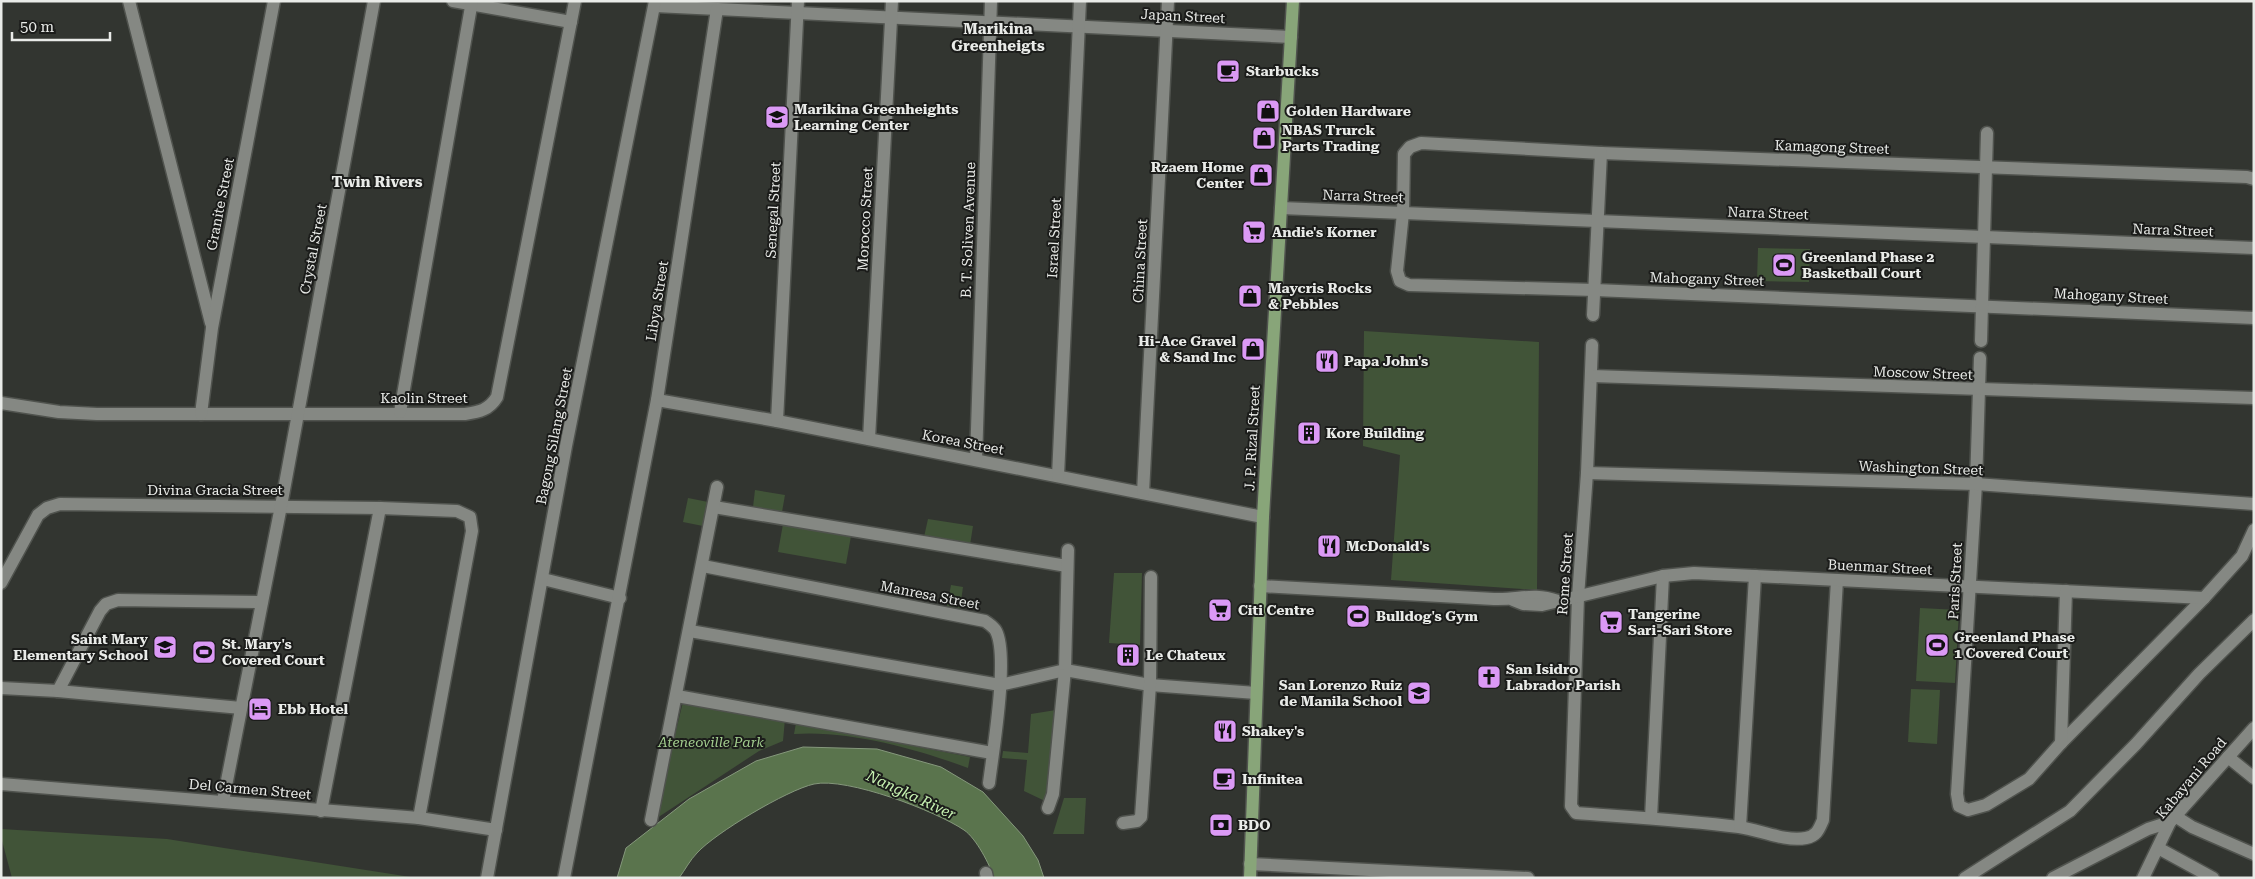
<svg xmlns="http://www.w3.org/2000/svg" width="2255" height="879" viewBox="0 0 2255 879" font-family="'Roboto Serif',serif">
	<rect width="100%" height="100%" fill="#323530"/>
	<g fill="#415438">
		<path d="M1758 248 1810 249 1809 282 1757 281Z"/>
		<path d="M1364 331 1539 342 1537 590 1391 580 1400 455 1363 446Z"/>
		<path d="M755 490 785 495 782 512 753 507Z"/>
		<path d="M688 498 708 502 703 526 683 522Z"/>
		<path d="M928 519 973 526 970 545 924 537Z"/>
		<path d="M783 524 851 536 846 564 778 552Z"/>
		<path d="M1114 573H1142L1140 645 1109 643Z"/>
		<path d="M951 585 963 587 960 608 947 606Z"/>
		<path d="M1920 608 1959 610 1955 683 1916 681Z"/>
		<path d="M1911 689 1940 690 1937 744 1908 742Z"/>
		<path d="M683 702 785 719 783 741 759 751 654 820Z"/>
		<path d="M1056 710 1049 792 1045 801 1024 791 1027 760 1002 758 1003 751 1028 753 1031 714Z"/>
		<path d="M796 723 970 757 968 768C917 749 849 730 794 734Z"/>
		<path d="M1064 798H1086L1084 834H1053Z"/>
		<path d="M1 829 167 839 417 878H12L1 837Z"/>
	</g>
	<path fill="#5a744d" stroke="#85987c" d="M803 747 877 749 941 767 983 792 1023 836 1038 860 1044 878H994C990 865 976 838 964 830 936 811 847 777 814 784 787 790 715 833 697 853 690 860 685 870 679 878H617L626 848 689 799 756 761Z"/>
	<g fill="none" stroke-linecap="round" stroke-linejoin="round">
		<g stroke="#50534e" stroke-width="15">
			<g id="minor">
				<path d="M129 1 211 323"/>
				<path d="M453 1 571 22"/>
				<path d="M655 6 1291 37"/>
				<path d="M2254 179 2247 177 1601 153 1421 143 1410 147 1404 154 1403 213 1397 271 1400 281 1409 285 1595 290 2254 318"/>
				<path d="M1281 208 2254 248"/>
				<path d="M1593 315 1601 153"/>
				<path d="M1981 341 1987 133"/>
				<path d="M1592 345 1587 473 1578 597 1571 806 1576 813C1630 817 1685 820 1739 827 1760 830 1785 842 1806 838 1817 836 1819 829 1823 820L1837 580"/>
				<path d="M1980 358 1976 484 1957 794 1959 806 1968 810 1986 805 2029 779 2061 743 2204 598 2242 556 2254 530"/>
				<path d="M1592 376 2254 398"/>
				<path d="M657 400 777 421 1263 517"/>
				<path d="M1 403 59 412 97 414H465C479 412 489 410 497 397L575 1"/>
				<path d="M400 412 472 1"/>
				<path d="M201 414 212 328 274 1"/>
				<path d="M777 421 798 1"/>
				<path d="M869 439 892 1"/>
				<path d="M976 460 991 1"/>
				<path d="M1587 473 1976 484 2254 504"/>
				<path d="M1058 476 1080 1"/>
				<path d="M1143 493 1168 1"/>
				<path d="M714 507 1067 566"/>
				<path d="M703 566 985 621C989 624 994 627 996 631 1009 656 993 751 989 783"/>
				<path d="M543 579 620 598"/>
				<path d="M1 583 38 515 47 508 60 504 380 508 457 511 470 517 472 531 419 818"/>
				<path d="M1260 586 1494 599C1521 600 1531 592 1558 601"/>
				<path d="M1513 600 1523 604 1542 605 1663 576 1694 573 2204 598"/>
				<path d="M690 631 1000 685 1065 670 1150 685 1256 693"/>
				<path d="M1 688 58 691 241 708"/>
				<path d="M58 691 100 611 106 604 118 600 262 602"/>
				<path d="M677 696 992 753"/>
				<path d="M2061 743 2066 591"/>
				<path d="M2228 757 2254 778"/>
				<path d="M1 784 419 818 496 830"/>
				<path d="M223 801 281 506 374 1"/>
				<path d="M1048 808 1053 794 1065 670 1068 550"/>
				<path d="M321 811 380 508"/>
				<path d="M2175 816 2192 827 2254 854"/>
				<path d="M1651 818 1663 576"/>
				<path d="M651 820 717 487"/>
				<path d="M1123 823 1137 821 1141 817 1150 685 1151 577"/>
				<path d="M1740 827 1755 576"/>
				<path d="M2158 848 2213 878"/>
				<path d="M1250 864 1528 878"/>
				<path d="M986 873 987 878"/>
				<path d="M487 878 566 446 655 1"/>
				<path d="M564 878 657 400 717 9"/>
				<path d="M1965 878 2070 811 2136 744 2199 674 2254 620"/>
				<path d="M2053 878 2148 829 2170 822"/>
				<path d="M2143 878 2170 822 2254 728"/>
			</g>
		</g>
		<g stroke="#50534e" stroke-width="15">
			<path id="major" d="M1250 878 1263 517 1293 1"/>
		</g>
		<use href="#minor" stroke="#858883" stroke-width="12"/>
		<use href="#major" stroke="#88a579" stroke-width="12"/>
	</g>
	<defs>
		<g id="cafe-square" transform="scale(1.25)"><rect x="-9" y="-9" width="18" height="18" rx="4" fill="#db99f5" stroke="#1b1c1a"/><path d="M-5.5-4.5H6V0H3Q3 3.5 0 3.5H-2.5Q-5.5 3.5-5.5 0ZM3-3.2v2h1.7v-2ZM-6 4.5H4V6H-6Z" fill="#111"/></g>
		<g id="shop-square" transform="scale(1.25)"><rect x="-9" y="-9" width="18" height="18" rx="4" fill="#db99f5" stroke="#1b1c1a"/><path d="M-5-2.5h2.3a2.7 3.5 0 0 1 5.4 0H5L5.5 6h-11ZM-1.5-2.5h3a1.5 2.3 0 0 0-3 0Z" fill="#111"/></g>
		<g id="school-square" transform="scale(1.25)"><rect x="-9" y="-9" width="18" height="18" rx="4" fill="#db99f5" stroke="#1b1c1a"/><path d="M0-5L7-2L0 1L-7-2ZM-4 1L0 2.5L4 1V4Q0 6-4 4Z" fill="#111"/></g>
		<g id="supermarket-square" transform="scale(1.25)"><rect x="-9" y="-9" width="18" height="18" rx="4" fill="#db99f5" stroke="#1b1c1a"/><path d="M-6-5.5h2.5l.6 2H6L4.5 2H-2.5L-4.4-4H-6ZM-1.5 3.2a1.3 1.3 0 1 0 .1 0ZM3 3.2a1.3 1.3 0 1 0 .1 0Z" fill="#111"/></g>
		<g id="stadium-square" transform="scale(1.25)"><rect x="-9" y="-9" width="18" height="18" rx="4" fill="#db99f5" stroke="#1b1c1a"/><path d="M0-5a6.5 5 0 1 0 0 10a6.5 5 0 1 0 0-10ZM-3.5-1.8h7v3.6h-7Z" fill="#111"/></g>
		<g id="restaurant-square" transform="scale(1.25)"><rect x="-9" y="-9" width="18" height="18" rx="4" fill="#db99f5" stroke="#1b1c1a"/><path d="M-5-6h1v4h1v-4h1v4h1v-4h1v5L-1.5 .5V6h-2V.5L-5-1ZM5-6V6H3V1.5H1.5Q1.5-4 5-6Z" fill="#111"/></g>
		<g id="building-square" transform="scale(1.25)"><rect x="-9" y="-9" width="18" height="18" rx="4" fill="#db99f5" stroke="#1b1c1a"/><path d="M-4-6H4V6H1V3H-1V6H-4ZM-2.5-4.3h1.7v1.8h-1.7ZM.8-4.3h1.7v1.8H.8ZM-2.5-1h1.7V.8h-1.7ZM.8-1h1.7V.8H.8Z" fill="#111"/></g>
		<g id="church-square" transform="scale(1.25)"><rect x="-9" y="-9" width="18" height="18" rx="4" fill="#db99f5" stroke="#1b1c1a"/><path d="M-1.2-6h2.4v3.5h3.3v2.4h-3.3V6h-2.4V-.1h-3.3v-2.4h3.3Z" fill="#111"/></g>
		<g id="hotel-square" transform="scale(1.25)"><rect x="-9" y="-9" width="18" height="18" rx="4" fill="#db99f5" stroke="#1b1c1a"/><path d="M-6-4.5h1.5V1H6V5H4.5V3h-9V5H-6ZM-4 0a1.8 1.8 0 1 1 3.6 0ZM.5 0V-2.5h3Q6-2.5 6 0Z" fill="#111"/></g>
		<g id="bank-square" transform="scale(1.25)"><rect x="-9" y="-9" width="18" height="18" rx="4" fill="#db99f5" stroke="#1b1c1a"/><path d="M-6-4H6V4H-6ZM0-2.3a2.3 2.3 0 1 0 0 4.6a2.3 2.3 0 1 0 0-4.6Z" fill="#111"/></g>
	</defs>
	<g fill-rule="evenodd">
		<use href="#cafe-square" x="1228" y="71"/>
		<use href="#shop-square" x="1268" y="111"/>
		<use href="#school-square" x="777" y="117"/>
		<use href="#shop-square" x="1264" y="138"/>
		<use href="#shop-square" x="1261" y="175"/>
		<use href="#supermarket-square" x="1254" y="232"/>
		<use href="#stadium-square" x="1784" y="265"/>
		<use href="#shop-square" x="1250" y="296"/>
		<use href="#shop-square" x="1253" y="349"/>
		<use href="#restaurant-square" x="1327" y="361"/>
		<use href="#building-square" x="1309" y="433"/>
		<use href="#restaurant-square" x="1329" y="546"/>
		<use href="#supermarket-square" x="1220" y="610"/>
		<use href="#stadium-square" x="1358" y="616"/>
		<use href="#supermarket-square" x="1611" y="622"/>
		<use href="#stadium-square" x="1937" y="645"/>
		<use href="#school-square" x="165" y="647"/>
		<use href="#stadium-square" x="204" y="652"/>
		<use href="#building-square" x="1128" y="655"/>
		<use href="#church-square" x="1489" y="677"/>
		<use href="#school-square" x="1419" y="693"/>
		<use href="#hotel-square" x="260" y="709"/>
		<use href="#restaurant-square" x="1225" y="731"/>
		<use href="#cafe-square" x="1224" y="779"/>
		<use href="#bank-square" x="1221" y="825"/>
	</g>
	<g text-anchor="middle" stroke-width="4" stroke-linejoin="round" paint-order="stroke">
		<g font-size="14" fill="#e9ebe8" stroke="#1b1c1a">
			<text transform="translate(1183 16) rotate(3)" y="5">Japan Street</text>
			<text transform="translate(1832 147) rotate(2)" y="5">Kamagong Street</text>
			<text transform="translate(1363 196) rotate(2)" y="5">Narra Street</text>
			<text transform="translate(220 204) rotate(-79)" y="5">Granite Street</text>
			<text transform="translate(773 210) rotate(-87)" y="5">Senegal Street</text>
			<text transform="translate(1768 213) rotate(2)" y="5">Narra Street</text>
			<text transform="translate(865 219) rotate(-87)" y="5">Morocco Street</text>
			<text transform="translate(968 230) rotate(-88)" y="5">B. T. Soliven Avenue</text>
			<text transform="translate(2173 230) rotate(2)" y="5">Narra Street</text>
			<text transform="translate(1054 238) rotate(-87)" y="5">Israel Street</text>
			<text transform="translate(313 249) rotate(-79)" y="5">Crystal Street</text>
			<text transform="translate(1140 261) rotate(-87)" y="5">China Street</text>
			<text transform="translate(1707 279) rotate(2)" y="5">Mahogany Street</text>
			<text transform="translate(2111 296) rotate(3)" y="5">Mahogany Street</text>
			<text transform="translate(657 301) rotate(-81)" y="5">Libya Street</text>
			<text transform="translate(1923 373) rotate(2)" y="5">Moscow Street</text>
			<text x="424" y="403">Kaolin Street</text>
			<text transform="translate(554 436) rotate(-79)" y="5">Bagong Silang Street</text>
			<text transform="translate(1252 438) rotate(-87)" y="5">J. P. Rizal Street</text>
			<text transform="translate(963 442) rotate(11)" y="5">Korea Street</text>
			<text transform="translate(1921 468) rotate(2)" y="5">Washington Street</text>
			<text x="215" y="495">Divina Gracia Street</text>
			<text transform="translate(1880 567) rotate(3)" y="5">Buenmar Street</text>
			<text transform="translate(1565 574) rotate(-86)" y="5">Rome Street</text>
			<text transform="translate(1955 581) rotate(-87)" y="5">Paris Street</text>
			<text transform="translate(930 595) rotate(11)" y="5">Manresa Street</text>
			<text transform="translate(2191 778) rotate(-50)" y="5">Kabayani Road</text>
			<text transform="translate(250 789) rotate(5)" y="5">Del Carmen Street</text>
		</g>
		<g font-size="14" font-weight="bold" fill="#e9ebe8" stroke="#1b1c1a" text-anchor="start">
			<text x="1246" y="76">Starbucks</text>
			<text x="794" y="114">Marikina Greenheights<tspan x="794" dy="16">Learning Center</tspan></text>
			<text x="1286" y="116">Golden Hardware</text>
			<text x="1282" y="135">NBAS Trurck<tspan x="1282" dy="16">Parts Trading</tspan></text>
			<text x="1244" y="172" text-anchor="end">Rzaem Home<tspan x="1244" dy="16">Center</tspan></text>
			<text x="1272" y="237">Andie's Korner</text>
			<text x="1802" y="262">Greenland Phase 2<tspan x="1802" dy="16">Basketball Court</tspan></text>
			<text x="1268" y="293">Maycris Rocks<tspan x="1268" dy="16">&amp; Pebbles</tspan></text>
			<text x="1236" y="346" text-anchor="end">Hi-Ace Gravel<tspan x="1236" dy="16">&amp; Sand Inc</tspan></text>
			<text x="1344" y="366">Papa John's</text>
			<text x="1326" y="438">Kore Building</text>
			<text x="1346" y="551">McDonald's</text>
			<text x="1238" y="615">Citi Centre</text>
			<text x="1628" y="619">Tangerine<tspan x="1628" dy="16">Sari-Sari Store</tspan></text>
			<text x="1376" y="621">Bulldog's Gym</text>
			<text x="1954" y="642">Greenland Phase<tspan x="1954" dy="16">1 Covered Court</tspan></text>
			<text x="148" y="644" text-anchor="end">Saint Mary<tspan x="148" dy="16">Elementary School</tspan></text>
			<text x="222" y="649">St. Mary's<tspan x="222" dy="16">Covered Court</tspan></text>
			<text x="1146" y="660">Le Chateux</text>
			<text x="1506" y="674">San Isidro<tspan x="1506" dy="16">Labrador Parish</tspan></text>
			<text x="1402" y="690" text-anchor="end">San Lorenzo Ruiz<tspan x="1402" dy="16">de Manila School</tspan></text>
			<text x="278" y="714">Ebb Hotel</text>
			<text x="1242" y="736">Shakey's</text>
			<text x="1242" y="784">Infinitea</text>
			<text x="1238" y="830">BDO</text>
		</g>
		<g font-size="14" font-style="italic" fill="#a2cd8e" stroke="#1b1c1a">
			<text x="711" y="747">Ateneoville Park</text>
		</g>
		<g font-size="15" font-weight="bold" fill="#e9ebe8" stroke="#1b1c1a">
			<text x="998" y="34">Marikina<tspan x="998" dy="17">Greenheigts</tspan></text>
			<text x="377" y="187">Twin Rivers</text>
		</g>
		<g font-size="15" font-style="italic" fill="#c7f2b2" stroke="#1b1c1a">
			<text transform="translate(911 795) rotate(25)" y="5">Nangka River</text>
		</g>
	</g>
	<rect width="2255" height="879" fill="none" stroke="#e9ebe8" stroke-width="5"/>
	<path d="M12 32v8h98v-8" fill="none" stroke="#e9ebe8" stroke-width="2.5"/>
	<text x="20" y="32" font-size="15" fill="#e9ebe8" stroke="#1b1c1a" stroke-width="4" paint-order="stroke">50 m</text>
</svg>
